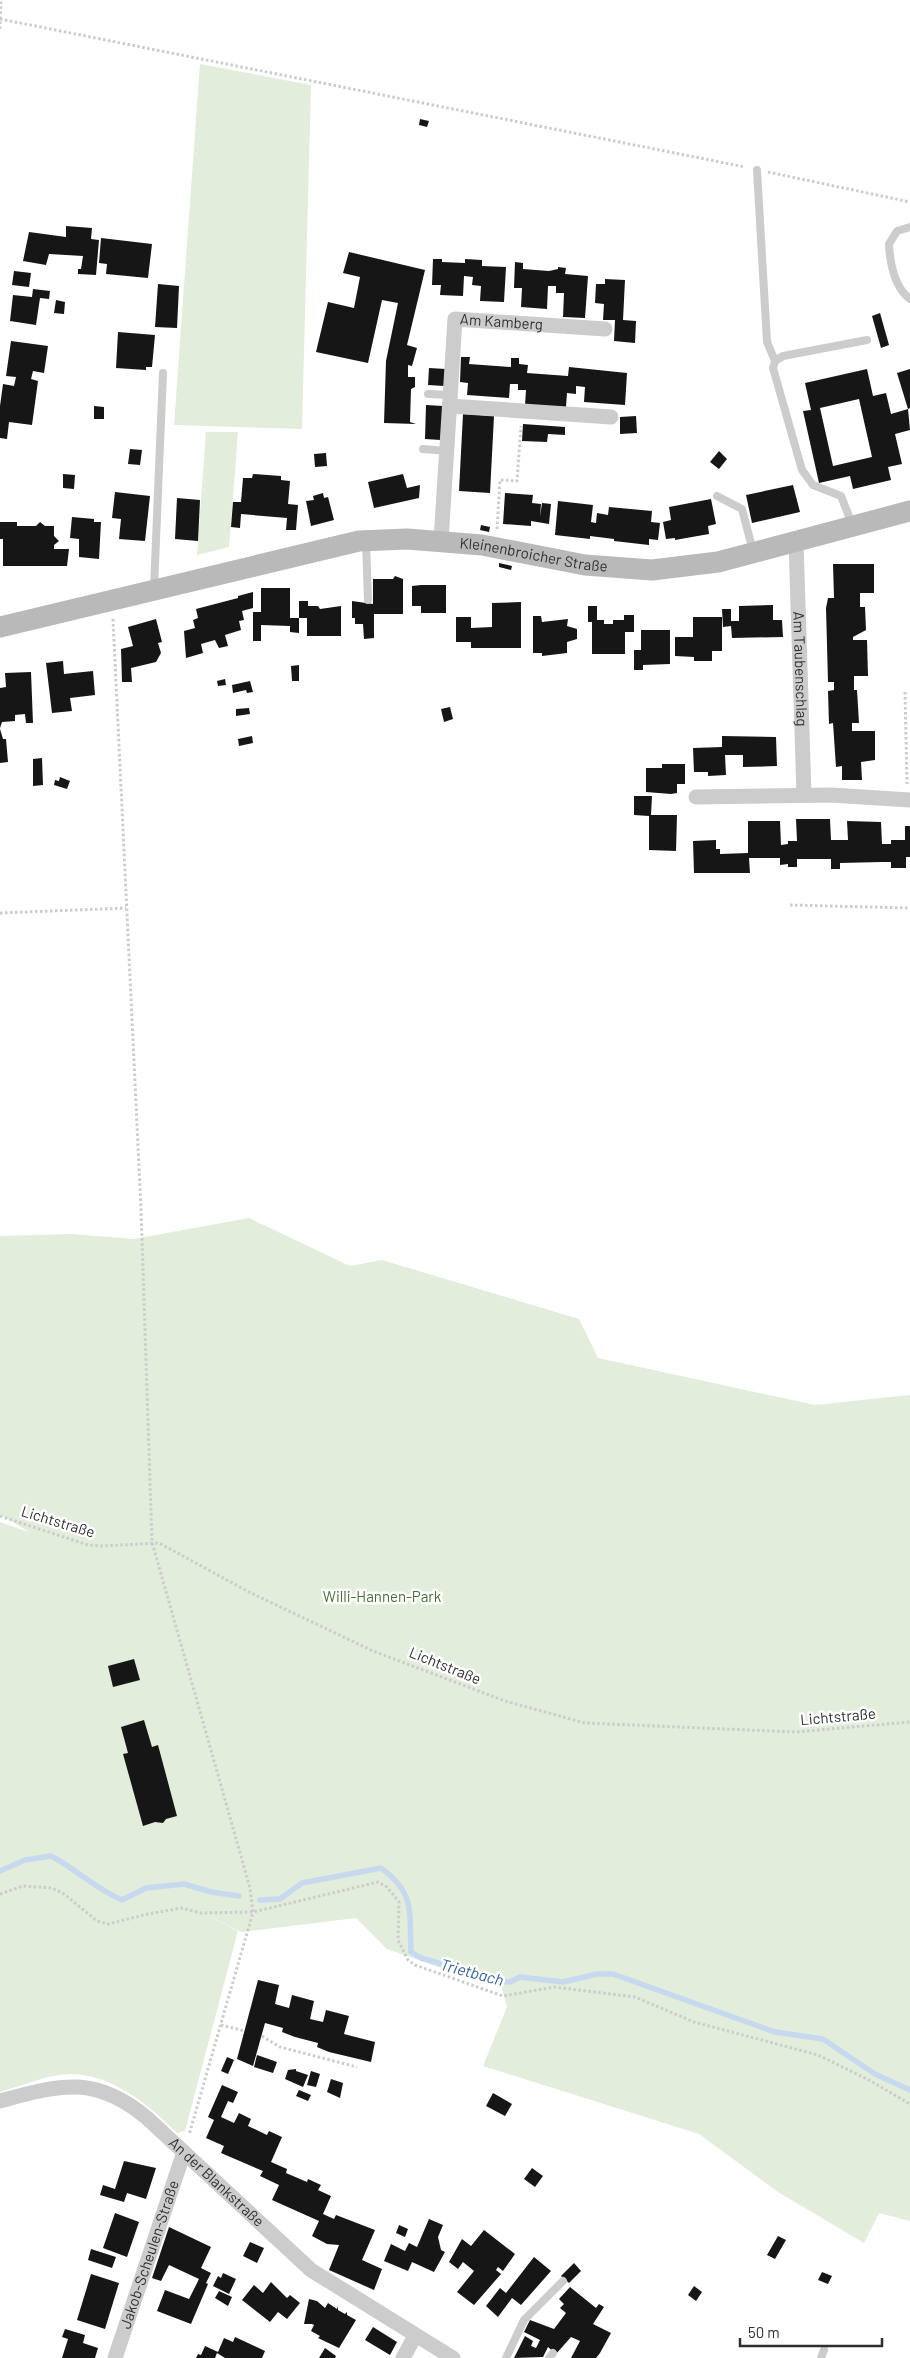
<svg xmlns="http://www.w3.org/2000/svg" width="910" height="2358" viewBox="0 0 910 2358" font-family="Barlow,sans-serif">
	<rect width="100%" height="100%" fill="#fff"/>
	<g fill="#e3eddb">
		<path d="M200 64 311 85 302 429 174 425Z"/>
		<path d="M206 432H238L229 547 197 555Z"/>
		<path d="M249 1218 350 1266 382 1260 579 1319 598 1358 815 1405 910 1395V2221L879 2213 864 2243 778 2192 699 2134 483 2066 507 2007 502 1989 387 1949 356 1918 241 1932 189 1905 238 1931 185 2131 177 2133C149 2105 112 2074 70 2074 50 2074 20 2086 0 2092V1522L29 1532 0 1514V1236L72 1234 134 1239Z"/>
	</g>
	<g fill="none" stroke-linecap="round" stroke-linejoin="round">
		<g stroke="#c6d9ef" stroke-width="5.5">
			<path d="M0 1871 25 1860 51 1856C76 1869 96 1889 122 1900L146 1888 184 1884 211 1892 239 1896"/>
			<path d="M260 1900 280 1899 302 1883 381 1868C416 1893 409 1913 411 1952L421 1958 499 1981 510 1982 520 1977 563 1982 597 1974H613L775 2032 823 2039 875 2074 910 2090"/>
		</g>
	</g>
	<g fill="#161616" fill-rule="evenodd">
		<path d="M420 119 429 121 427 127 419 125Z"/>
		<path d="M66 226 92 228 91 239 99 240 96 275 78 274V269H81L83 256 49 254 46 265 23 261 29 232 66 237Z"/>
		<path d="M101 238 152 244 148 278 106 274 107 264 99 263Z"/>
		<path d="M349 252 425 270 407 345 417 348 412 366 408 365V377H415V387L411 389 410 422 416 424 384 423 386 361 398 303 382 300 368 363 316 352 328 302 354 308 360 277 343 273Z"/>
		<path d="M433 259H442V262L465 263V259L482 260V266L506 267 504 302 480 301 481 286 472 285 473 277 464 276 463 296 440 295 441 285H432Z"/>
		<path d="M515 262 523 263V269L549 271 558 269V267L566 268 565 274 588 276 585 318 563 317 564 293H556V286H548L547 309 521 307 522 288H514Z"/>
		<path d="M14 271 31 273 29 287 12 285Z"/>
		<path d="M605 279 625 280 623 320 636 321 635 343 614 341 615 320H603L604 304 595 303 596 284H605Z"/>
		<path d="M158 284 179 286 177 328 155 327Z"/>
		<path d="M33 289 50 291 49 299 40 298 36 325 10 321 13 295 32 297Z"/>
		<path d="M56 300 65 302 64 314 54 313Z"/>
		<path d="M880 313 889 345 881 348 872 316Z"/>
		<path d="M118 332 155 335 152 367H146V370L116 368Z"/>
		<path d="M11 341 48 346 44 373 33 371 31 379 38 381 32 425 9 422 7 439 0 438V406L3 384 14 386 16 377 6 376Z"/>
		<path d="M461 357H470L469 364 511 367V358H519V364L528 365 527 373 568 376 569 367 627 373 625 405 584 402 585 387 576 386V394L567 393 566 407 525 405 526 390H518V384H510L509 398 467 395 468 383 460 382Z"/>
		<path d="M429 368 446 369 444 386 428 385Z"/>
		<path d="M867 369 873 396 886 393 891 414 908 409 910 430 895 434 902 464 888 467 891 480 853 489 850 476 819 483 803 411 811 410 805 383ZM859 399 872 457 833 466 820 408Z"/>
		<path d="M910 369V408L908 409 897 373Z"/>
		<path d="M426 405 443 406 441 440 425 439Z"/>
		<path d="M94 406 104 407V419H94Z"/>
		<path d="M463 414 494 416 490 493 459 491Z"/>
		<path d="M636 416 637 433 620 434V417Z"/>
		<path d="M523 424 565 427V435L548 434 547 442 522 441Z"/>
		<path d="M130 449 142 450 140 465 128 464Z"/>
		<path d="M719 451 727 459 719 469 710 462Z"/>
		<path d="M326 453 327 466 315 467 314 454Z"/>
		<path d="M63 474 75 475 74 489 63 488Z"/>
		<path d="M253 474 281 476V480L290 481 288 504 298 505 296 530H286L287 518 241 514 240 528 231 527 233 502H241L243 478H252Z"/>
		<path d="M403 474 407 488 420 485 419 498 374 508 368 482Z"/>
		<path d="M793 485 800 512 752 523 746 495Z"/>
		<path d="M115 492 150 496 145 541 119 539 121 519 112 518Z"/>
		<path d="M323 493 324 498 328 497 334 520 311 526 306 501 314 500 313 496Z"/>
		<path d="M505 493 533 495 532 503 541 504 540 517 542 503 551 504 549 524 531 521V526L503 524Z"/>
		<path d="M177 498 200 500 198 541 175 539Z"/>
		<path d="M711 499 716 524 708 526 709 534 675 540V538L666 539 663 522 671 520 669 507Z"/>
		<path d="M558 501 593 505 591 522 596 523 597 513 608 515 609 507 652 511 651 522 660 523 658 540 649 539V545L614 541V539L590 536V539L555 535Z"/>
		<path d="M72 517 94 519V522H101L99 559 79 557V539L70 538Z"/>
		<path d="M0 522H17V526H36L40 522 45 526H54V536L59 541 54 545V549H69L67 566H3V539H0Z"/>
		<path d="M481 525 490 527 489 532 480 530Z"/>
		<path d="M499 563 512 566 511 570 499 567Z"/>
		<path d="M833 564H874V593H860V607H865L866 630 853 637V640H867L868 676H854V690H857L859 723H852V731H875V760L861 762 862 780H842V766L836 767 833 723 829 724 828 691 834 690V682H828L826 608 828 598H834Z"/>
		<path d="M395 576 403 579V614H374V638L364 639 363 624H355V618H352V601L373 604V579H393Z"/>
		<path d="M421 585H446V613H421V606H412V586Z"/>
		<path d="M261 588H290V618H299V633L290 632V626L261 625V641H253V612H261Z"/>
		<path d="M253 592V608L242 611 244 620 239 621 241 630 225 635 228 646 219 648 215 640 201 644 203 653 186 658 184 631 195 628 193 620 198 618 196 609 238 598V596Z"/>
		<path d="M299 601H308V606H318L320 609 341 606V636H307V618H299Z"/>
		<path d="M521 602V648H471V642H456V617H471V628L492 627V603Z"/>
		<path d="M773 605V620H782L783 637 732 638 731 626 723 627 722 609H731V621H739V606Z"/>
		<path d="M588 606H597V620H604V624H613V620H624V615H634V632H625V654H592V622H588Z"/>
		<path d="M533 616H541L542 622 568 619 567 626 577 629V639L567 642V653L542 656V653H533Z"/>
		<path d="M693 617H722V651H712V661H694V657L675 656V637H693Z"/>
		<path d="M156 619 162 642 158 643 161 653 156 662 131 668 132 682H122L121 649 133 646 128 627Z"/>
		<path d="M641 630H670V664L643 665V670H634V650H641Z"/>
		<path d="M63 661 64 674 93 671 95 695 70 698 72 711 52 713 46 663Z"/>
		<path d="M299 665V681H292L291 666Z"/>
		<path d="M31 672 33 723H26L25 714 15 715V721L2 722 0 728V688L6 687 5 673Z"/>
		<path d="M225 679 226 685 218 686 217 681Z"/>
		<path d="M250 681 253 692 247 693 246 690 233 693 232 685Z"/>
		<path d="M450 707 453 719 444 722 441 709Z"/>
		<path d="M249 708 250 714 236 716V709Z"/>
		<path d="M0 729 3 739H6L8 762 0 763Z"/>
		<path d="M252 736 253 743 239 746 238 739Z"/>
		<path d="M722 736 776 737 777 766 743 767V755H725L726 775 708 776V772H694L693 748 722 747Z"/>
		<path d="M42 758 43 785 33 786V759Z"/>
		<path d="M662 764H685V784H677V793L671 794 646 792V768H662Z"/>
		<path d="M60 777 70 781 67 789 54 785 55 780 59 781Z"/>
		<path d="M634 796H652L651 815H677L676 851 649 850V816L634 815Z"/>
		<path d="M796 819H830L831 840H848L847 821 881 822 882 844H891V840H905V826H910V857H906V868H891V862H882L840 863V869H831V859H797V867H788V864L780 865V858H749L750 873H694L693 841 716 840V849H720V854L748 853V821H780L781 845 788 844V841H797Z"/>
		<path d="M134 1659 140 1680 113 1687 108 1666Z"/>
		<path d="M144 1720 152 1747 158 1745 177 1816 166 1819 163 1823 155 1822 143 1826 123 1754 128 1753 121 1727Z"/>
		<path d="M258 1980 279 1985 275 2004 289 2008 292 1995 314 2001 310 2019 323 2022 326 2010 349 2016 344 2034 375 2042 371 2062 329 2052 317 2047 318 2043 295 2037 282 2032 283 2028 265 2023 253 2066 237 2059Z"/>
		<path d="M257 2055 277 2062 273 2073 254 2067Z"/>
		<path d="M227 2057 234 2060 228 2074 221 2071Z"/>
		<path d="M296 2069V2071L308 2075 303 2087 285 2079 288 2070Z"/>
		<path d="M311 2071 320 2074 316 2087 307 2085Z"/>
		<path d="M331 2079 343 2083 340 2098 327 2092Z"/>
		<path d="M222 2085 238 2092 233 2103 228 2101 221 2117 234 2123 239 2113 251 2119 248 2126 267 2135 269 2131 282 2137 271 2162 287 2169 286 2173 307 2182 308 2179 321 2185 318 2190 331 2196 323 2214 334 2219 336 2215 375 2230 362 2260 382 2269 374 2290 329 2270 339 2245 327 2244 312 2236 319 2221 272 2200 279 2185 260 2176 263 2171 221 2153 224 2146 206 2138 214 2120 208 2117Z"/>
		<path d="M299 2090 311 2095 308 2101 296 2096Z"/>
		<path d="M493 2093 512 2104 505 2116 486 2106Z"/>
		<path d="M124 2161 156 2168 146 2199 127 2193 124 2202 100 2195 103 2185 115 2189Z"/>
		<path d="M532 2168 543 2176 535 2187 524 2179Z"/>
		<path d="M115 2213 139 2222 127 2257 103 2248Z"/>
		<path d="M429 2219 443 2225 438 2237 441 2250 445 2252 434 2272 412 2262 408 2271 384 2261 391 2244 405 2251 409 2243 417 2247Z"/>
		<path d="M399 2225 408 2229 405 2237 396 2233Z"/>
		<path d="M169 2227 211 2247 201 2268 211 2273 206 2283 200 2280 208 2284 191 2324 157 2311 165 2290 189 2299 199 2279 169 2265 161 2281 152 2278Z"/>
		<path d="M484 2230 515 2254 503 2271 498 2267 496 2270 501 2274 474 2305 457 2292 474 2271 463 2262 458 2269 449 2262 462 2239 471 2246Z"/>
		<path d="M778 2236 786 2240 775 2259 767 2255Z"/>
		<path d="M250 2242 264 2248 257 2263 243 2256Z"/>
		<path d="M91 2249 116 2257 112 2268 88 2260Z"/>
		<path d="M534 2257 551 2271 521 2305 512 2298 498 2317 486 2306 500 2288 506 2293Z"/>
		<path d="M574 2263 581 2271 569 2283 561 2276Z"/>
		<path d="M822 2272 832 2276 828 2284 818 2280Z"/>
		<path d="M223 2273 236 2279 229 2294 213 2286 218 2276 221 2278Z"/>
		<path d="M91 2274 119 2283 105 2329 77 2320Z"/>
		<path d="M271 2282 287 2298 290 2295 300 2303 287 2319 278 2312 270 2322 242 2300 254 2285 263 2293Z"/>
		<path d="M694 2286 702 2292 696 2301 688 2295Z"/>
		<path d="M570 2287 596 2308 599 2304 604 2307 593 2324 611 2333 600 2353 596 2358H571L580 2341 571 2337 556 2354 548 2347 543 2357 514 2358 525 2336 533 2341 531 2346 536 2348 540 2340 524 2332 530 2320 554 2329 566 2313 560 2308 564 2304 559 2299Z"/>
		<path d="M219 2291 232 2297 228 2306 215 2298Z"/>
		<path d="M309 2299 317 2301 325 2308 328 2303 337 2309 338 2306V2310L345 2314 347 2312V2315L356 2320 339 2348 318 2338 320 2336 311 2331 314 2325 312 2324H304Z"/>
		<path d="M373 2327 397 2342 390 2355 365 2340Z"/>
		<path d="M65 2329 85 2335 83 2343 98 2348 95 2358H62L68 2339 62 2337Z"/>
		<path d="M235 2337 265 2351 262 2358H225L217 2353 215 2358H196L198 2354 201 2355 205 2346 218 2352 224 2338 233 2342Z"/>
		<path d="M325 2348 336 2356 335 2358H319Z"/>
	</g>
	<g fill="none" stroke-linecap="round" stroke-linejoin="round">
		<g stroke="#ccc" stroke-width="3" stroke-dasharray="2.5 2.5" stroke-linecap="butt">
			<path d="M0 19 745 167"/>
			<path d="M0 29 1 0"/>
			<path d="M768 172 910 202"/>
			<path d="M497 529 500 480 517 481 521 426"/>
			<path d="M113 619 141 1209 152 1542 250 1888 253 1912 189 2135"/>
			<path d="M905 692 907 784"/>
			<path d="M790 905 910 908"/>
			<path d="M0 913 126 908"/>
			<path d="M0 1516 88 1545 102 1546 159 1543 249 1592 373 1651 505 1701 585 1723 796 1732 910 1722"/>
			<path d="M0 1894 23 1886 52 1888 64 1894 97 1921 108 1924 148 1914 181 1908 201 1913 253 1912 378 1882 387 1887 399 1902 398 1940 408 1960 415 1965 503 1996 554 1987 635 1997 694 2022 818 2055 869 2080 910 2104"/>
			<path d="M221 2025 245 2031"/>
			<path d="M262 2036 280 2047 357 2067"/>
		</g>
		<g stroke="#ccc" stroke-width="8">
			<path d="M757 170 767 342 775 361"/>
			<path d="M910 227 897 231 889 244C890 263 894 287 910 299"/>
			<path d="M428 394 450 395"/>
			<path d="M423 449 447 451"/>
			<path d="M717 496 742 509 753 551"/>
			<path d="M852 524 841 496 813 485 802 470 773 368 775 361 783 356 867 340"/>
			<path d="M366 542 368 600"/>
			<path d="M154 588 163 373"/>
			<path d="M506 2358 524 2320 563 2281"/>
			<path d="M549 2358 553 2353"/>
			<path d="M821 2358 824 2350"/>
		</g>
		<g stroke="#ccc" stroke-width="15">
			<path d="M450 406 611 417"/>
			<path id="s1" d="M441 541 455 319 605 329"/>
			<path id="s2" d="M796 541 804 795"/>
			<path d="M696 797 831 795 910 800"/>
			<path id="s3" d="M0 2101C60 2085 94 2074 147 2118L311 2270 453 2358"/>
			<path id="s4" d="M115 2358 184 2152"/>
			<path d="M403 2358 415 2336"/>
		</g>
		<path stroke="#b9b9b9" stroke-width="21" id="s5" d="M0 627 359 541 407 539 482 545 585 565 652 570 718 562 910 511"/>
	</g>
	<g text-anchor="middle" stroke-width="5" stroke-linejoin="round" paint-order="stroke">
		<g font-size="15" fill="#2f2f2f" stroke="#fff">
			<text dy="5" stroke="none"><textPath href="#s1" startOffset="269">Am Kamberg</textPath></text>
			<text dy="5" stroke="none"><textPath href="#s5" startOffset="545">Kleinenbroicher Straße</textPath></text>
			<text dy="5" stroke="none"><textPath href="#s2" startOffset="128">Am Taubenschlag</textPath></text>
			<text transform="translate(58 1522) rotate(17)" y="5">Lichtstraße</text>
			<text transform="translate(445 1666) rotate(22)" y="5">Lichtstraße</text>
			<text transform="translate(838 1717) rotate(-5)" y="5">Lichtstraße</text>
			<text dy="5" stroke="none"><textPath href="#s3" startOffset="251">An der Blankstraße</textPath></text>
			<text dy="5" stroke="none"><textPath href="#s4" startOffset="109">Jakob-Scheulen-Straße</textPath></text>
		</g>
		<g font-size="15" fill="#4a6f38" stroke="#fff">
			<text x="382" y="1602">Willi-Hannen-Park</text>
		</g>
		<g font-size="16" font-style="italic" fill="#356598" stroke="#fff">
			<text transform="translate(472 1972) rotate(15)" y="6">Trietbach</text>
		</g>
	</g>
	<path d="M740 2338v8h142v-8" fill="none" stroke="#2f2f2f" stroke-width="2.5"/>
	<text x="748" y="2338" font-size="15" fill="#2f2f2f" stroke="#ffffff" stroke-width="4" paint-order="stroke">50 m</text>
</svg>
